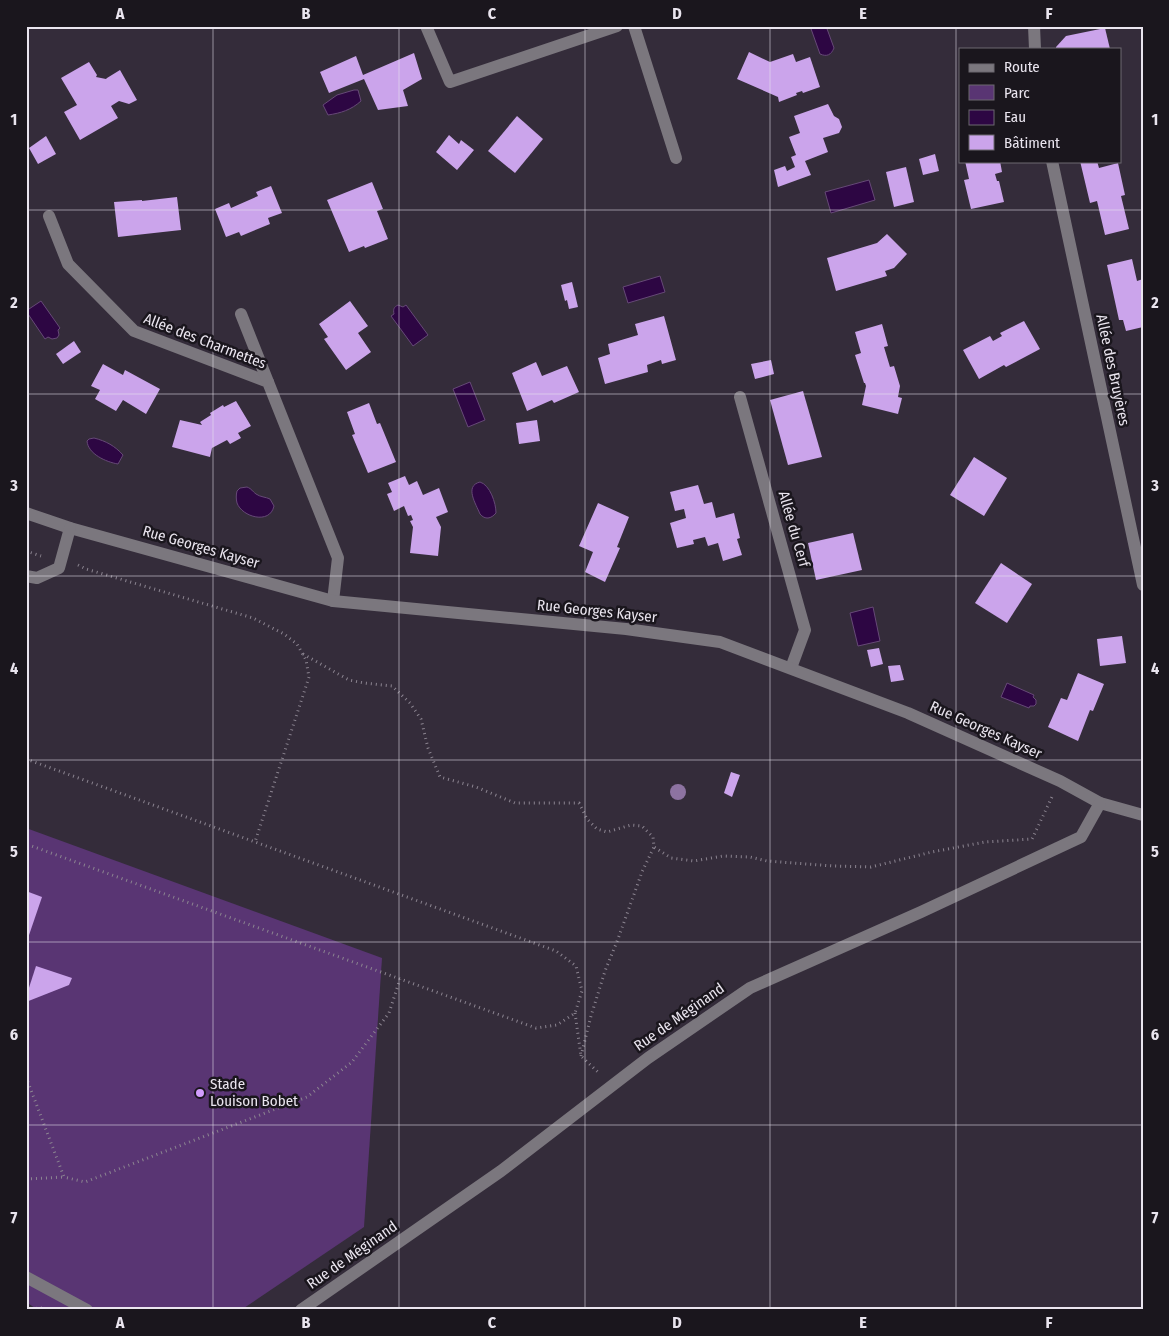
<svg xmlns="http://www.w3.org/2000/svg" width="1169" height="1336" viewBox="0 0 1169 1336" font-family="'Fira Sans Condensed',sans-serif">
	<rect width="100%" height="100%" fill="#342c3a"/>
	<path fill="#593573" d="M26 828 382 958 364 1227 241 1310H38L26 1302Z"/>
	<g fill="#2d0643" stroke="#664977">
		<path d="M810 26H826L834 48C831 55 827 57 820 54Z"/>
		<path d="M354 90H358L361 101C351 110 341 113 328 115L323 105 337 95Z"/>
		<path d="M869 180 875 200 831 213 825 192Z"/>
		<path d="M660 276 665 292 628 303 623 287Z"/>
		<path d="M41 301 60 328 58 330 59 335 57 338 52 339 48 337 45 339 26 311Z"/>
		<path d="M398 305 403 307 406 305 428 335 413 346 391 316 394 314C393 309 394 307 398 305Z"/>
		<path d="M470 382 485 420 468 427 453 389Z"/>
		<path d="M94 438C106 441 115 446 123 455L118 464C106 462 88 454 87 441L89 439Z"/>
		<path d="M480 482C490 485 496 503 496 513 491 519 485 520 480 514 476 504 464 486 480 482Z"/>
		<path d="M247 487C252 489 252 491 256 494 260 497 266 497 270 499L274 506C270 525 242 517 237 503 236 499 236 495 237 491L240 488Z"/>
		<path d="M873 607 880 641 858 646 850 613Z"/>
		<path d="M1007 683 1034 695 1033 697 1036 700V704L1034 706H1030L1029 708 1001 697Z"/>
	</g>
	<g fill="#cba4eb">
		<path d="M1105 28 1110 49H1056V47L1066 36Z"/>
		<path d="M749 52 770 62 793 54 796 62 810 57 820 87 803 93 802 91 796 93 797 95 779 102 778 97 737 79Z"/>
		<path d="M414 53 422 79 403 90 408 106 378 110 364 79 329 93 320 72 356 56 363 75Z"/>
		<path d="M89 62 97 75 96 77 106 79 107 78 120 70 137 100 129 104 119 101 111 106 118 118 80 140 64 112 77 105 61 78Z"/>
		<path d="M828 104 834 116 839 119 842 127 839 133 823 138 828 152 805 161 811 175 778 187 774 170 785 166 787 171 795 167 791 157 796 155 789 137 800 133 794 116Z"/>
		<path d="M517 116 543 139 515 173 488 151Z"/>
		<path d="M449 135 459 144 461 140 474 150 457 170 436 152Z"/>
		<path d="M46 136 56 154 38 164 29 148Z"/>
		<path d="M935 154 939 171 923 175 919 159Z"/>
		<path d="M965 161H1000L1002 172 995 174 997 181H999L1004 202 971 209 964 180 969 179Z"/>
		<path d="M1080 161H1097L1099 168 1118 163 1125 195 1121 196 1129 229 1105 235 1097 201 1090 203Z"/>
		<path d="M906 167 914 202 894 207 886 172Z"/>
		<path d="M372 182 383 209 377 211 388 239 365 248 364 246 349 252 327 200Z"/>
		<path d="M271 186 282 213 268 218 270 224 241 236 239 232 226 237 215 209 229 203 231 208 258 196 256 192Z"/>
		<path d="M177 197 181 230 118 237 114 202 142 200V201Z"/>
		<path d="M887 234 907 254 894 268 885 271 887 276 836 291 827 258 877 243Z"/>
		<path d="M1132 259 1137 281 1143 279V327L1126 331 1123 320H1119L1107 265Z"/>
		<path d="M572 282 578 307 569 309 567 300 565 301 561 285Z"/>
		<path d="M350 301 368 326 358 333 371 352 346 370 324 339 328 337 319 324Z"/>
		<path d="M664 316 676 360 662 364 661 360 647 365 648 372 605 384 598 358 610 354 608 344 638 335 635 324Z"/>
		<path d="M1024 321 1040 349 1006 367 1004 365 979 379 963 350 990 336 993 341 1002 336 1000 333Z"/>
		<path d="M882 324 888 346 884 347 890 367 894 366 900 386 898 397 902 398 898 414 862 405 866 386 865 383H864L855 355 861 353 855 332Z"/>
		<path d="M74 341 81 352 63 364 56 354Z"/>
		<path d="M771 360 774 374 755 379 751 364Z"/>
		<path d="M536 362 542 376 567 366 579 392 554 403 552 400 527 411 512 373Z"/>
		<path d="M103 364 123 375 125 370 160 389 146 414 123 400 116 411 95 399 100 390 91 386Z"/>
		<path d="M803 391 822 457 788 465 770 400Z"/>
		<path d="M236 401 251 426 238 433 241 438 230 444 227 440 212 448 210 457 172 447 180 420 202 425 200 422 211 415 210 413 223 405 224 407Z"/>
		<path d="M369 403 377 424 380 423 396 462 368 473 352 435 355 434 347 412Z"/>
		<path d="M537 420 540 441 519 444 516 423Z"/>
		<path d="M974 457 1007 478 984 516 950 495Z"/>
		<path d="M405 476 409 485 417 481 423 495 439 488 448 512 436 517 441 527 438 556 410 553 413 527 410 521 413 520 411 515 408 516 404 506 394 511 387 494 392 492 388 483Z"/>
		<path d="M698 485 704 504 712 502 716 518 734 513 740 538 737 539 742 555 723 561 718 543 708 546 705 537 693 540 694 544 677 548 670 523 686 518 684 509 675 511 670 492Z"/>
		<path d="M598 503 629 517 617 547 620 548 605 582 585 572 593 552 579 546Z"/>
		<path d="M853 533 862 570 816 580 808 543Z"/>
		<path d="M1001 563 1032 584 1007 623 975 603Z"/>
		<path d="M1122 636 1126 663 1100 666 1097 639Z"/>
		<path d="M879 648 883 664 871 667 867 650Z"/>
		<path d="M900 665 904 680 891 682 888 666Z"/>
		<path d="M1078 673 1104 684 1093 711 1090 710 1078 741 1048 727 1061 698 1067 700Z"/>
		<path d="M731 772 740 775 732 797 724 793Z"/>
		<path d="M26 891 42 897 27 941H26Z"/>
		<path d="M36 966 72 978 69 985 26 1002V997Z"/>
	</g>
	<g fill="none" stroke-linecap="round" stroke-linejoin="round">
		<g stroke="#8c8591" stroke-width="3" stroke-dasharray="1 4" stroke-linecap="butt">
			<path d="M26 551 41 556"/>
			<path d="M78 565 86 569 253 618 284 634 297 644 306 660 309 677 255 842"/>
			<path d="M303 654 349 680 364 683 392 686 410 703 421 719 428 748 440 777 476 787 515 803H579L587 819 597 829 607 832 631 825 642 826 653 837 654 847 671 858 694 861 723 856 750 857 767 861 833 866 871 867 932 852 985 842 1032 839 1052 797"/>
			<path d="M26 759 556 951 576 966 582 991 575 1013 557 1025 536 1028 26 844"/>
			<path d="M575 1013 581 1056 600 1074"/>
			<path d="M581 1056 591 1016 605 971 618 939 642 872 654 847"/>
			<path d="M26 1077 64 1177 85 1182 307 1097 352 1062 389 1013 400 979"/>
			<path d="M26 1179 64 1177"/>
			<path d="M26 1309 42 1308"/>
		</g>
		<g stroke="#7b777e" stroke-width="12">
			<path d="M426 26 450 82 617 26"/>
			<path d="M634 26 676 158"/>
			<path d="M1034 26 1035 49"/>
			<path d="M1052 161 1143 585"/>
			<path d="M49 216 68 264 134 331 268 382 338 558 333 601"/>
			<path d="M241 314 268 382"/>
			<path d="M740 397 805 630 791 668"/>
			<path d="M26 513 70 528 333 601 626 629 720 642 908 713 1060 781 1100 803 1143 815"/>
			<path d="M26 576 37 578 59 568 70 528"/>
			<path d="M26 1277 87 1310"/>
			<path d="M301 1310 501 1171 648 1058 750 988 921 912 1081 837 1100 803"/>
		</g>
	</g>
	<circle fill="#8d73a1" cx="678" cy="792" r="8"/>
	<path fill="none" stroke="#eae5ef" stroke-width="1" stroke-opacity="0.55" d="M213 26V1310M399 26V1310M585 26V1310M770 26V1310M956 26V1310M26 210H1143M26 394H1143M26 576H1143M26 760H1143M26 942H1143M26 1125H1143"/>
	<circle fill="#d29dfd" stroke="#1a161d" stroke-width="2" cx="200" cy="1093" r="5"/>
	<g text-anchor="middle" stroke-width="5" stroke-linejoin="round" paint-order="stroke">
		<g font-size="15" fill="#eae5ef" stroke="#1a161d">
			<text transform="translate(205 341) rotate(21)" y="5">Allée des Charmettes</text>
			<text transform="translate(1113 370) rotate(78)" y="5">Allée des Bruyères</text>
			<text transform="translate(794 529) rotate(74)" y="5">Allée du Cerf</text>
			<text transform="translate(201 547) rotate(16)" y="5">Rue Georges Kayser</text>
			<text transform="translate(597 611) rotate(6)" y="5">Rue Georges Kayser</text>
			<text transform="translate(986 730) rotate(24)" y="5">Rue Georges Kayser</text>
			<text transform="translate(679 1017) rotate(-35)" y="5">Rue de Méginand</text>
			<text transform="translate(352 1255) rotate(-35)" y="5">Rue de Méginand</text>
		</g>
		<g font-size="15" fill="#eae5ef" stroke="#1a161d" text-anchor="start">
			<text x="210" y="1089">Stade<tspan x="210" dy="17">Louison Bobet</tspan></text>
		</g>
	</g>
	<rect width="1169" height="1336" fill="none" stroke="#1a161d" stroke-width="55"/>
	<rect x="959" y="48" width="162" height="115" fill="#1a161d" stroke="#6d6971"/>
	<rect x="969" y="64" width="25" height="8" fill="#7b777e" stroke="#6d6971"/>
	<text x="1004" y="72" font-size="15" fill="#eae5ef">Route</text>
	<rect x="969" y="85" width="25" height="15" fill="#593573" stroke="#6d6971"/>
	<text x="1004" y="98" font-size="15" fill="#eae5ef">Parc</text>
	<rect x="969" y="110" width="25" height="15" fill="#2d0643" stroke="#6d6971"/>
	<text x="1004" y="122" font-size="15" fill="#eae5ef">Eau</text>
	<rect x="969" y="135" width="25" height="15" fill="#cba4eb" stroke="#6d6971"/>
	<text x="1004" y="148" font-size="15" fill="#eae5ef">Bâtiment</text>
	<rect x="28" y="28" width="1114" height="1280" fill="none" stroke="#eae5ef" stroke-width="2"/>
	<g font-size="16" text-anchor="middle" font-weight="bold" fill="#eae5ef">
		<text x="120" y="19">A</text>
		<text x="306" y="19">B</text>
		<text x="492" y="19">C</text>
		<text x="677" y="19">D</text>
		<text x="863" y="19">E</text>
		<text x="1049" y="19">F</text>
		<text x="14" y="125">1</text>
		<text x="1155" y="125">1</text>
		<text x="14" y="308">2</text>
		<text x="1155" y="308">2</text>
		<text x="14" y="491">3</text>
		<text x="1155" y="491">3</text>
		<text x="14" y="674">4</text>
		<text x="1155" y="674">4</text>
		<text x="14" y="857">5</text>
		<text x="1155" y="857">5</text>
		<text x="14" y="1040">6</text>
		<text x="1155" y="1040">6</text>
		<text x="14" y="1223">7</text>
		<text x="1155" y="1223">7</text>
		<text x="120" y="1328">A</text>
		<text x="306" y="1328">B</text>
		<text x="492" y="1328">C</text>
		<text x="677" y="1328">D</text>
		<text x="863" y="1328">E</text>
		<text x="1049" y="1328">F</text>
	</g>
</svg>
